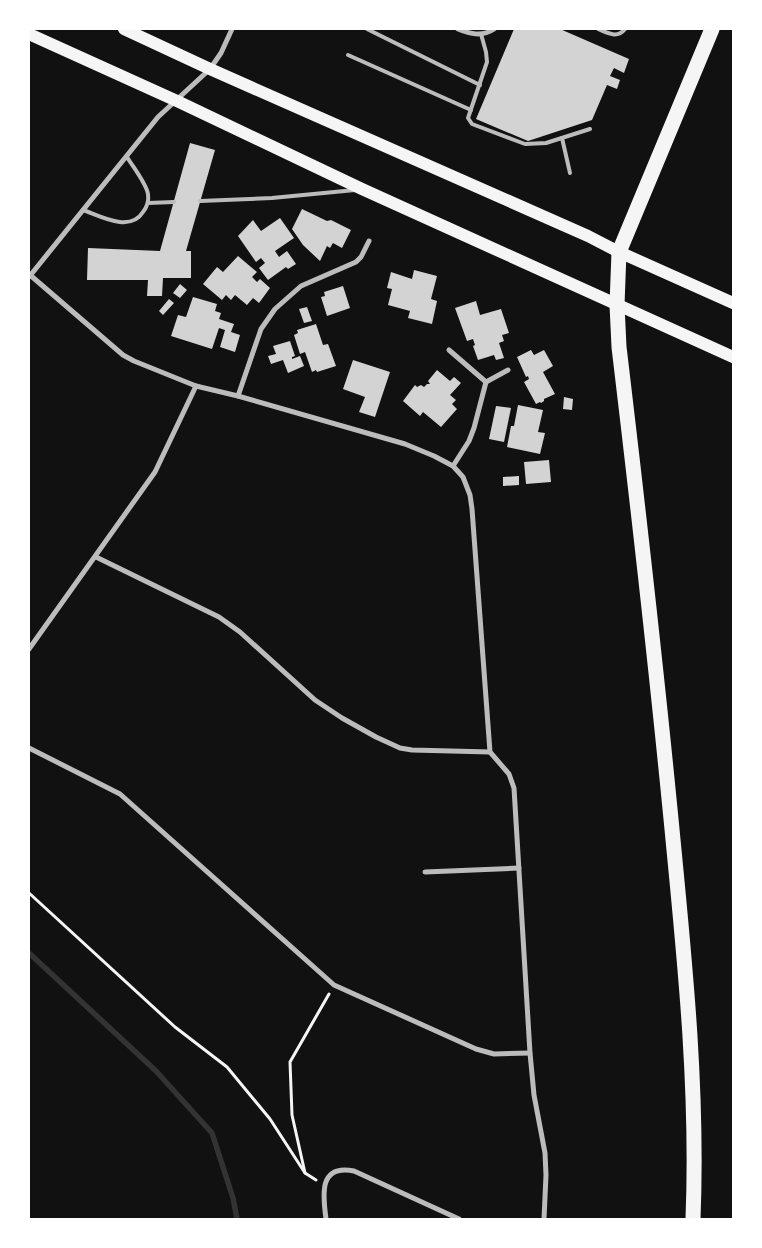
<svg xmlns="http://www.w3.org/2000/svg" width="762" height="1248" viewBox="0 0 762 1248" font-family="Roboto,sans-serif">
	<rect width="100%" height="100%" fill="#111"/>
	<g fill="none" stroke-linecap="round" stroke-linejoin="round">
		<path stroke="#333" stroke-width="5.5" d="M29 953 156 1071 212 1133 233 1198 237 1219"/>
	</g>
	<g fill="#d3d3d3">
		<path d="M514 29H560L629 59 624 73 614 68 610 76 620 80 617 89 607 85 592 120 528 141 476 119Z"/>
		<path d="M190 143 215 150 186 251H191V278H163L162 296H147L148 280H87L88 248 160 251Z"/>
		<path d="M302 209 327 221 331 220 351 230 342 248 333 243 330 248 327 246 320 261 303 245 292 229Z"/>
		<path d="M280 218 294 238 275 251 279 257 287 251 296 264 288 269 286 267 268 280 259 268 265 263 261 258 256 262 238 236 253 220 261 231Z"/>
		<path d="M238 256 257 272 252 277 257 282 260 279 270 288 259 303 253 298 247 305 235 295 231 300 226 295 222 300 203 284 217 267 223 272Z"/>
		<path d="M414 270 437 276 431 299 437 301 432 324 408 318 410 311 388 305 392 289 387 288 391 272 412 279Z"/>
		<path d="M180 284 187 290 180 298 173 293Z"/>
		<path d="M343 286 350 308 327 316 321 297 325 296 324 292Z"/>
		<path d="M193 297 217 304 215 311 221 313 219 319 234 324 231 332 240 335 235 352 220 347 225 330 219 328 212 349 171 336 178 315 186 317Z"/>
		<path d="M169 299 174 303 163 315 159 311Z"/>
		<path d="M476 301 480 315 501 309 509 333 502 335 504 341 499 343 504 358 496 360 494 355 478 360 473 346 475 345 473 339 467 341 455 308Z"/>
		<path d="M307 307 312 321 304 323 299 309Z"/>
		<path d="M316 324 323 345 328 344 336 366 317 372 316 370 312 372 305 352 300 354 294 335 298 333 297 330Z"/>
		<path d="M290 341 295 356 292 357V359L300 356 304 366 288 373 283 360 271 364 268 356 276 354 273 346Z"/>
		<path d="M531 350 534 355 544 350 553 366 543 372 555 394 544 399V401L541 403 540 402 536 404 524 382 529 379 528 376 526 377 517 357Z"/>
		<path d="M353 360 390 372 375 417 359 412 365 397 343 389Z"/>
		<path d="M437 370 450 381 454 377 461 383 450 395 456 400 452 404 457 409 441 427 423 412 420 416 403 401 415 385 417 387 421 385 424 387 427 384H430L428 381Z"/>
		<path d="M564 397 573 399 572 410 563 409Z"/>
		<path d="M518 405 543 410 538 432 545 433 540 454 507 447 511 426H514Z"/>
		<path d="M496 406 511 408 504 442 489 439Z"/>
		<path d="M549 460 551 482 526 484 524 462Z"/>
		<path d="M519 476V485L503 486V477Z"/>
	</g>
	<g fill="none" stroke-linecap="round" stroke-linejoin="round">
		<g stroke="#f5f5f5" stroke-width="3">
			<path d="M29 893 175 1027 227 1067 270 1119 305 1173"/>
			<path d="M316 1180 305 1173 292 1115 290 1062 329 994"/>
		</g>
		<g stroke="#bcbcbc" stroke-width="4">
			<path d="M367 29 480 85"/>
			<path d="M598 29C608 33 617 39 625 29"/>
			<path d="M481 34 486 52 487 62 468 118 472 124 525 144 546 143 590 129"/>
			<path d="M348 55 471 110"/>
			<path d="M562 138 570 173"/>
			<path d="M200 201 272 198 355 190"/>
			<path d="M148 203 174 202"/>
			<path d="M83 210C100 216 130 233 143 212 147 207 149 201 148 194 146 183 133 167 127 157"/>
		</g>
		<g stroke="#bcbcbc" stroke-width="5">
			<path d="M458 29C470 34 482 37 494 29"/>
			<path d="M30 275 123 355 134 361 196 386 238 396 405 444 434 456 453 466 463 477 470 495 472 509 490 752 509 774 514 788 530 1053 534 1095 545 1153 546 1175 544 1219"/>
			<path d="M29 277 158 117 210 69 221 53 232 29"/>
			<path d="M449 350 486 382 474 428 469 441 453 466"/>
			<path d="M486 382 508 370"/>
			<path d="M238 396 261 329 275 309 301 286 356 262 361 257 369 241"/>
			<path d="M96 557 219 617 240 632 315 700 342 718 376 737 400 748 412 750 490 752"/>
			<path d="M29 649 155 472 196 386"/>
			<path d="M29 748 120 794 334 985 476 1049 494 1054 530 1053"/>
			<path d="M425 872 519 868"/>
			<path d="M326 1219C323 1196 318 1164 354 1171L459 1219"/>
		</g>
		<g stroke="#f5f5f5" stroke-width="12">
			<path d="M124 29 210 69 588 236 619 252 733 303"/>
			<path d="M29 34 177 101 362 189 733 357"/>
		</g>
		<path stroke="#f5f5f5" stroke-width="15" d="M693 1219C698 1096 686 973 674 850 658 682 639 515 619 347L617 305 619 252 712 29"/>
	</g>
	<rect width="762" height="1248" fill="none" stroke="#ffffff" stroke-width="60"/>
</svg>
